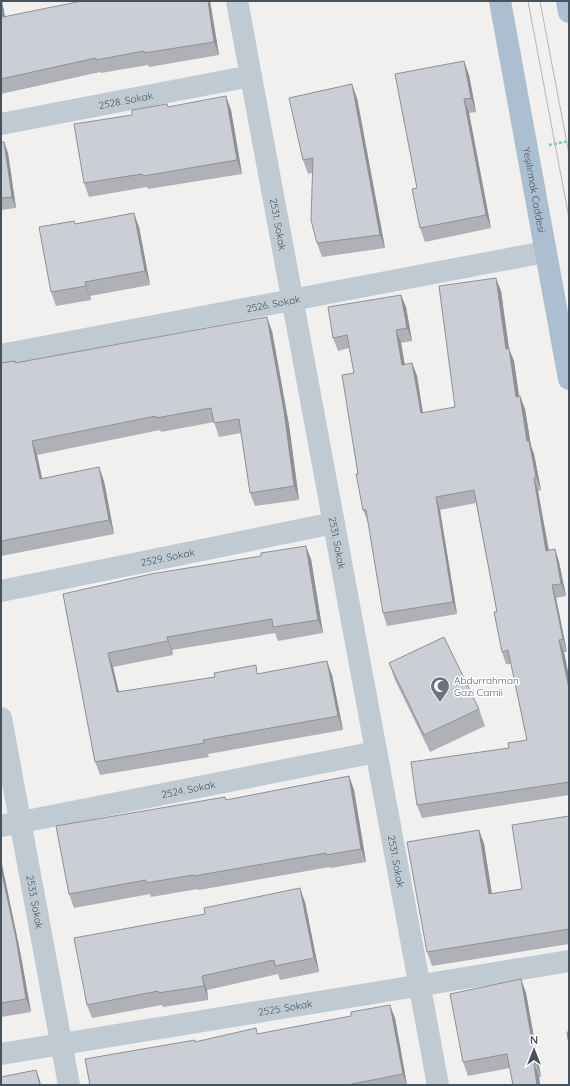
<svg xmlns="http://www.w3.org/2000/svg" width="570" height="1086" viewBox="0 0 570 1086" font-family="Quicksand,sans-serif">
	<rect width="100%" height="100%" fill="#f2efef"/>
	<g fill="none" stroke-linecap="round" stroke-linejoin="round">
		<path stroke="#6ed5a1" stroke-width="2.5" stroke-dasharray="3 2" stroke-linecap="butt" d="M549 145 569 141"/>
		<g stroke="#bfcad3" stroke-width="22">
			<path id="s1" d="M237 1 438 1085"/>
			<path id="s2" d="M1 124 251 76"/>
			<path id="s3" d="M1 355 545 252"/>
			<path id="s4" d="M1 591 334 523"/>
			<path id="s5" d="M1 718 69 1085"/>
			<path id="s6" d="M1 826 376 752"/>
			<path id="s7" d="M1 1054 569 961"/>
		</g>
		<g stroke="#acbfd1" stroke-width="22">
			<path id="s8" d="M500 1 569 379"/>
			<path d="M567 1 569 12"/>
		</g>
		<g stroke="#b1b5bb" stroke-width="1">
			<path d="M528 1 569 218"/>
			<path d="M540 1 569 154"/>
		</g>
	</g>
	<g fill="#afb1b7">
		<path d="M1 1H2L5 17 210 1 219 55 149 67 148 65 101 73 100 72 1 94Z"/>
		<path d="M469 75 476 112 469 113 491 228 425 242 420 228 417 188Z"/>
		<path d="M357 98 385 248 322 257 317 243 312 173 308 174 303 160Z"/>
		<path d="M168 107 231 110 242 174 148 189 147 187 89 197 84 183 132 115Z"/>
		<path d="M1 142H4L8 153 16 208 1 210Z"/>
		<path d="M75 224 139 227 150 285 90 296 91 300 56 306 51 292Z"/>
		<path d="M501 291 509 349 514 361 519 396H520L525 409 531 446 534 454 541 490 538 491 549 550 555 549 559 562 566 596 556 598 567 652H564L569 677V795L422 818 417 805 509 748 527 740 511 664H506L502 652 497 612 476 503 440 510 457 614 387 626 383 613 368 522 363 510 358 474 354 373 349 348 338 351 333 338 401 295 406 307 412 341 401 343 405 365 412 363 417 376 423 413 455 407Z"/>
		<path d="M272 331 289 425 299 500 255 506 250 493 241 433 219 437 214 422 161 432 160 430 37 455 42 478 104 481 114 534 1 556V363L15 361V363Z"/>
		<path d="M311 559 323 633 278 641 275 633 172 650 173 655 113 667 119 692 259 674 332 675 343 730 208 754 209 757 100 775 95 762 63 594Z"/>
		<path d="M389 663 479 709 485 726 430 752 395 680Z"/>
		<path d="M349 776 354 790 366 862 331 868 330 867 199 890 198 889 151 897 150 894 74 908 69 894 225 797 227 800Z"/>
		<path d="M569 816V944L432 966 427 952 479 830 484 844 492 894 522 889Z"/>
		<path d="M1 860 20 951 31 1012 1 1017Z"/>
		<path d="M305 902 319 972 280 980 278 974 207 990 208 1000 163 1007 162 1005 92 1018 87 1005Z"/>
		<path d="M521 979 526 993 541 1077H539L540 1085H511H513L510 1068 468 1076 463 1062Z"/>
		<path d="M395 1018 407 1085H90L195 1042Z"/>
	</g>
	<g fill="#8e9095">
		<path d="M1 1H2L8 31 3 17 1 8Z"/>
		<path d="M208 1H210L219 55 214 42Z"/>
		<path d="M464 61 469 75 476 112 471 98Z"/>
		<path d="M352 84 357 98 385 248 380 235Z"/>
		<path d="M226 96 231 110 242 174 237 160Z"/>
		<path d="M464 99 469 113 491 228 486 215Z"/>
		<path d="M4 142 8 153 16 208 12 197Z"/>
		<path d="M134 213 139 227 150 285 145 271Z"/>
		<path d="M496 278 501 291 509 349 514 361 521 410 516 397 506 349Z"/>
		<path d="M85 282 90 296 91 300 86 286Z"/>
		<path d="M401 295 406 307 412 341 407 328Z"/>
		<path d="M267 317 272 331 289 425 299 500 294 486Z"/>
		<path d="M396 330 401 343 407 378 402 365Z"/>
		<path d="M412 363 417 376 425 426 421 413Z"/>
		<path d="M520 396 525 409 531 446 534 454 541 490 536 477 527 441Z"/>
		<path d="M32 441 37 455 45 492 40 479Z"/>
		<path d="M99 467 104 481 114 534 109 520Z"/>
		<path d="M534 478 538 491 551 564 546 551Z"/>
		<path d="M436 497 440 510 457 614 453 602Z"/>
		<path d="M306 546 311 559 323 633 318 620Z"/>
		<path d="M555 549 559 562 566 596 561 584Z"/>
		<path d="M552 585 556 598 567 652 563 639Z"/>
		<path d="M167 637 172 650 173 655 168 641Z"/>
		<path d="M559 640 564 652 569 677V689Z"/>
		<path d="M108 653 113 667 122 706 117 692Z"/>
		<path d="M327 661 332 675 343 730 338 716Z"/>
		<path d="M349 776 354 790 366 862 361 849Z"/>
		<path d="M479 830 484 844 494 908 489 894Z"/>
		<path d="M1 860 20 951 31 1012 26 999 1 869Z"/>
		<path d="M300 888 305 902 319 972 314 958Z"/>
		<path d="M202 976 207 990 208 1000 204 986Z"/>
		<path d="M521 979 526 993 541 1077 536 1063Z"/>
		<path d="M390 1005 395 1018 407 1085 403 1074Z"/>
		<path d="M534 1064 539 1077 540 1085H537Z"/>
		<path d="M36 1070 40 1081 41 1085H40Z"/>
	</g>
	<g fill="#cbced5" stroke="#8e9095">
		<path d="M82 1H208L214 42 144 53V51L96 60V58L1 79V8L3 17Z"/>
		<path d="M464 61 471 98 464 99 486 215 420 228 412 189 417 188 395 74Z"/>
		<path d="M352 84 380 235 317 243 311 220 313 158 303 160 289 98Z"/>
		<path d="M226 96 237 160 143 176 142 174 84 183 74 124 132 115V110L167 104 168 107Z"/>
		<path d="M1 142H4L12 197 1 198Z"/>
		<path d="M134 213 145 271 85 282 86 286 51 292 39 227 74 221 75 224Z"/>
		<path d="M496 278 506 349 509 348 516 397 520 396 527 441H529L536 477 534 478 546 551 555 549 561 584 552 585 563 639 559 640 569 689V782L417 805 411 762 509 748 508 743 527 740 508 650 502 652 494 612H497L474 490 436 497 453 602 383 613 366 510H363L356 474H358L342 375 354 373 347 335 333 338 328 307 401 295 407 328 396 330 402 365 412 363 421 413 455 407 439 286Z"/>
		<path d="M267 317 284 411 294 486 250 493 239 419 214 423 211 408 156 418V416L32 441 40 479 99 467 109 520 1 541V363L15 361V363Z"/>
		<path d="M306 546 318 620 273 627 272 619 167 637 168 641 108 653 117 692 215 677 214 673 256 665 257 674 327 661 338 716 203 740 204 743 95 762 63 594 151 574 261 556V553Z"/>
		<path d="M444 637 479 709 424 735 389 663Z"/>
		<path d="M349 776 361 849 326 855V853L194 876 193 875 146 883V880L69 894 56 826 225 797 226 800Z"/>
		<path d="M569 816V929L427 952 407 842 479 830 489 894 522 889 512 825Z"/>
		<path d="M1 869 16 938 26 999 1 1003Z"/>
		<path d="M300 888 314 958 275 966 274 960 202 976 204 986 158 993V991L87 1005 74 938 205 914 204 908Z"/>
		<path d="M521 979 536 1063 534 1064 537 1085H511H513L507 1054 463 1062 450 994Z"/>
		<path d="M390 1005 403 1074 347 1085H90L85 1059 195 1040V1042L256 1028 257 1034 351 1016V1012Z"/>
		<path d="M567 1032H569V1045Z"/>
		<path d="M36 1070 40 1085H1V1077Z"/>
	</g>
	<defs>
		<g id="mosque-pin" transform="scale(1)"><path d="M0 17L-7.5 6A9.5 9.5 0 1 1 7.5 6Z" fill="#6b7280" stroke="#fff"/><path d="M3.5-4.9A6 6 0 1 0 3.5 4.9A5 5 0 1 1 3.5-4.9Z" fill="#fff"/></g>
	</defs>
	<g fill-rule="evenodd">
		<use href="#mosque-pin" x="440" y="686"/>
	</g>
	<g text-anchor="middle" stroke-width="3" stroke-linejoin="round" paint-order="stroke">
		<g font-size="10" fill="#45535f" stroke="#fff">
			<text dy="4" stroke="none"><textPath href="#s2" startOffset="127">2528. Sokak</textPath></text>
			<text dy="4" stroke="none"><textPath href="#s8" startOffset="192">Yeşilırmak Caddesi</textPath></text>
			<text dy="4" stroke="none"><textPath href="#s1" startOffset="227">2531. Sokak</textPath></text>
			<text dy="4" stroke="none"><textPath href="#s3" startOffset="277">2526. Sokak</textPath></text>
			<text dy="4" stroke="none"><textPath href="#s1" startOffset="551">2531. Sokak</textPath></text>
			<text dy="4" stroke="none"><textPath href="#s4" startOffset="170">2529. Sokak</textPath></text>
			<text dy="4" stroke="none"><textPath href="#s6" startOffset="191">2524. Sokak</textPath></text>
			<text dy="4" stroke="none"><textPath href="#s1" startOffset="875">2531. Sokak</textPath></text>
			<text dy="4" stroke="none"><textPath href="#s5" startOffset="187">2533. Sokak</textPath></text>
			<text dy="4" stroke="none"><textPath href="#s7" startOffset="288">2525. Sokak</textPath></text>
		</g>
		<g font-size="10" fill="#5b616d" stroke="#fff" text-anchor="start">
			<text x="454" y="684">Abdurrahman<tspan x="454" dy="12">Gazi Camii</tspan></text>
		</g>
	</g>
	<rect width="570" height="1086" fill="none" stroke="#45535f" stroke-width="4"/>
	<g transform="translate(534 1050)" stroke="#ffffff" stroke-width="3" paint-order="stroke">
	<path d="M0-3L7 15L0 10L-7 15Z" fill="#45535f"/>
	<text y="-6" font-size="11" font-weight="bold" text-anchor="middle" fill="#45535f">N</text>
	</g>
</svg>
